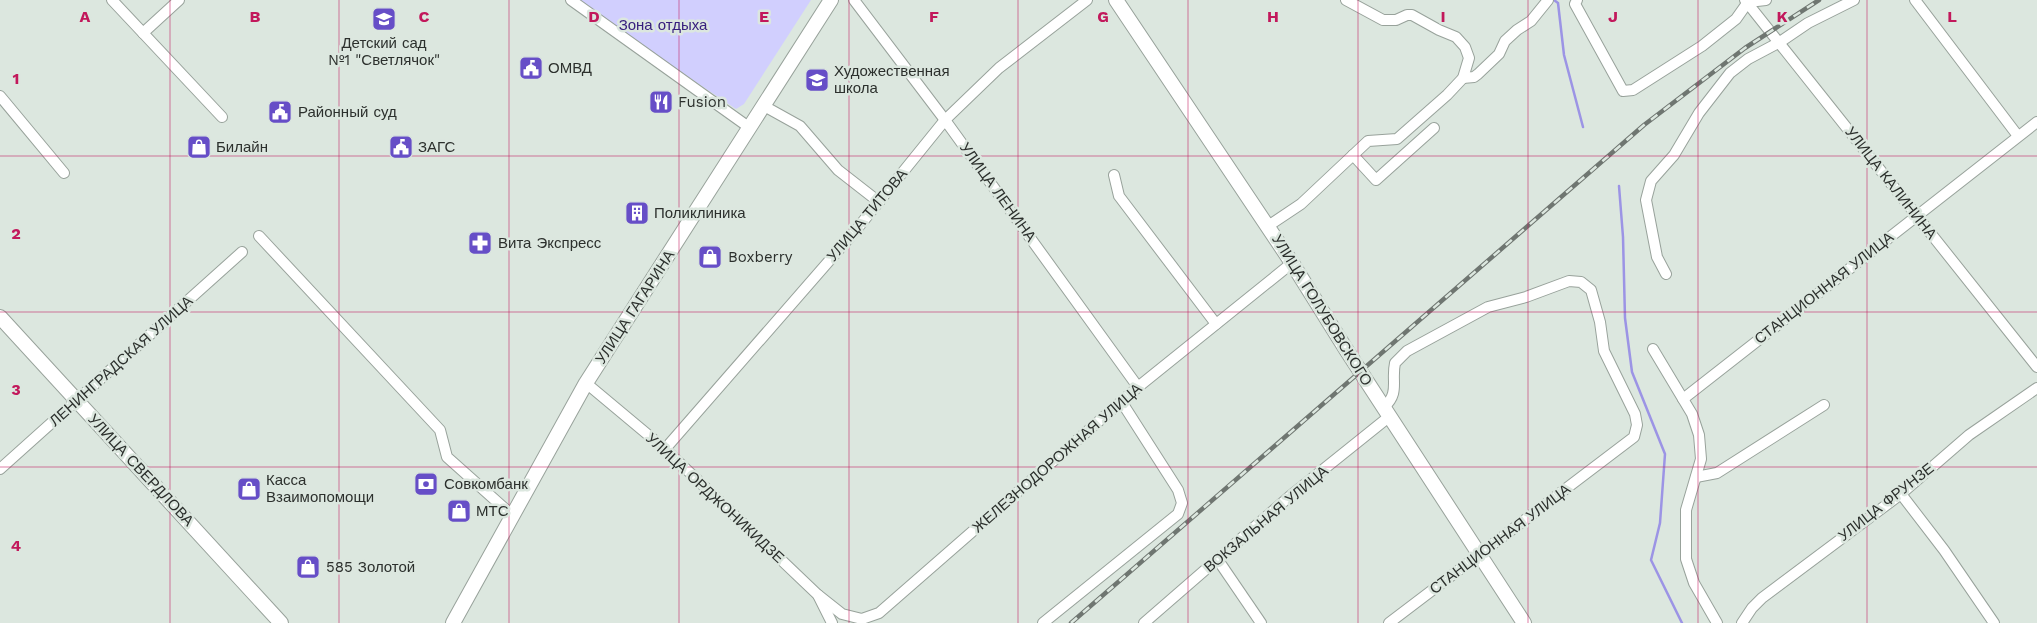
<svg xmlns="http://www.w3.org/2000/svg" width="2037" height="623" viewBox="0 0 2037 623" font-family="'Work Sans',sans-serif">
	<rect width="100%" height="100%" fill="#dce7df"/>
	<path fill="#d1cffe" d="M574 0H811L744 104 736 109Z"/>
	<g fill="none" stroke-linecap="round" stroke-linejoin="round">
		<g stroke="#9c94e5" stroke-width="2.5">
			<path d="M1554 0 1558 3 1564 55 1583 127"/>
			<path d="M1619 186 1623 237 1625 318 1632 372 1665 454 1660 523 1651 560 1682 623"/>
		</g>
		<g stroke="#98a29b" stroke-width="12">
			<g id="street">
				<path d="M112 0 222 117"/>
				<path d="M571 0 750 128"/>
				<path d="M854 0 945 120 1138 387"/>
				<path d="M1577 0 1575 4 1623 91 1633 90 1702 46 1736 19 1748 2 1766 0"/>
				<path d="M1745 0 2037 367"/>
				<path d="M1915 0 2018 136"/>
				<path d="M143 33 179 0"/>
				<path d="M1463 78 1474 77 1478 74 1499 54 1505 41 1517 30 1531 21 1548 0"/>
				<path d="M0 96 64 173"/>
				<path d="M764 106 800 126 838 170 879 202"/>
				<path d="M1353 155 1376 180 1434 128"/>
				<path d="M1114 175 1119 196 1216 324"/>
				<path d="M1268 226 1301 204 1368 141 1397 139 1447 95 1463 78 1469 58 1465 47 1456 37 1439 30 1412 15H1407L1396 20H1383L1346 0"/>
				<path d="M259 236 440 430 447 457 513 516"/>
				<path d="M1666 274 1657 257 1646 200 1651 181 1674 155 1699 113 1730 73 1748 59 1780 42 1808 23 1854 0"/>
				<path d="M1653 349 1692 414 1699 435 1701 459 1686 510V559L1694 583 1717 623"/>
				<path d="M586 383 665 449 818 595 832 623"/>
				<path d="M1683 399 2037 122"/>
				<path d="M1384 407C1400 393 1391 381 1395 363L1407 351 1488 307 1526 297 1569 281 1581 282 1591 290 1600 322 1604 351 1635 414 1637 425 1634 437 1389 623"/>
				<path d="M665 449 856 230 945 120 999 68 1087 0"/>
				<path d="M0 469 242 252"/>
				<path d="M1696 477 1717 473 1824 405"/>
				<path d="M1901 494 1944 550 1994 623"/>
				<path d="M1218 560 1261 623"/>
				<path d="M818 595 842 614 862 619 879 613 1138 387 1292 263"/>
				<path d="M1043 623 1178 514 1182 503 1178 490 1121 401"/>
				<path d="M1144 623 1289 497 1390 416"/>
				<path d="M1742 623 1752 608 1762 598 1901 494 1969 435 2037 388"/>
			</g>
		</g>
		<g stroke="#98a29b" stroke-width="16">
			<g id="secondary">
				<path d="M1116 0 1292 263 1347 351 1524 623"/>
				<path d="M0 317 281 623"/>
				<path d="M453 623 586 383 831 0"/>
			</g>
		</g>
		<use href="#street" stroke="#fff" stroke-width="10"/>
		<use href="#secondary" stroke="#fff" stroke-width="14"/>
		<g stroke="#6f7671" stroke-width="4.5">
			<path id="rail" d="M1071 623 1644 125 1745 48 1819 0"/>
		</g>
		<use href="#rail" stroke="#dce7df" stroke-width="2.5" stroke-dasharray="8" stroke-linecap="butt"/>
	</g>
	<path fill="none" stroke="#c2185b" stroke-width="1" stroke-opacity="0.55" d="M170 0V623M339 0V623M509 0V623M679 0V623M849 0V623M1018 0V623M1188 0V623M1358 0V623M1528 0V623M1698 0V623M1867 0V623M0 156H2037M0 312H2037M0 467H2037"/>
	<defs>
		<g id="school-square" transform="scale(1.25)"><rect x="-9" y="-9" width="18" height="18" rx="4" fill="#664ec7" stroke="#dce7df"/><path d="M0-5L7-2L0 1L-7-2ZM-4 1L0 2.5L4 1V4Q0 6-4 4Z" fill="#fff"/></g>
		<g id="civic-square" transform="scale(1.25)"><rect x="-9" y="-9" width="18" height="18" rx="4" fill="#664ec7" stroke="#dce7df"/><path d="M-.6-6.5H3V-4.5H.6V-3L4-1V1h2V6H-6V1h2V-1L-.6-3ZM-1.2 2.5V6h2.4V2.5Z" fill="#fff"/></g>
		<g id="restaurant-square" transform="scale(1.25)"><rect x="-9" y="-9" width="18" height="18" rx="4" fill="#664ec7" stroke="#dce7df"/><path d="M-5-6h1v4h1v-4h1v4h1v-4h1v5L-1.5 .5V6h-2V.5L-5-1ZM5-6V6H3V1.5H1.5Q1.5-4 5-6Z" fill="#fff"/></g>
		<g id="shop-square" transform="scale(1.25)"><rect x="-9" y="-9" width="18" height="18" rx="4" fill="#664ec7" stroke="#dce7df"/><path d="M-5-2.5h2.3a2.7 3.5 0 0 1 5.4 0H5L5.5 6h-11ZM-1.5-2.5h3a1.5 2.3 0 0 0-3 0Z" fill="#fff"/></g>
		<g id="building-square" transform="scale(1.25)"><rect x="-9" y="-9" width="18" height="18" rx="4" fill="#664ec7" stroke="#dce7df"/><path d="M-4-6H4V6H1V3H-1V6H-4ZM-2.5-4.3h1.7v1.8h-1.7ZM.8-4.3h1.7v1.8H.8ZM-2.5-1h1.7V.8h-1.7ZM.8-1h1.7V.8H.8Z" fill="#fff"/></g>
		<g id="pharmacy-square" transform="scale(1.25)"><rect x="-9" y="-9" width="18" height="18" rx="4" fill="#664ec7" stroke="#dce7df"/><path d="M-2-6h4v4h4v4h-4v4h-4v-4h-4v-4h4Z" fill="#fff"/></g>
		<g id="bank-square" transform="scale(1.25)"><rect x="-9" y="-9" width="18" height="18" rx="4" fill="#664ec7" stroke="#dce7df"/><path d="M-6-4H6V4H-6ZM0-2.3a2.3 2.3 0 1 0 0 4.6a2.3 2.3 0 1 0 0-4.6Z" fill="#fff"/></g>
	</defs>
	<g fill-rule="evenodd">
		<use href="#school-square" x="384" y="19"/>
		<use href="#civic-square" x="531" y="68"/>
		<use href="#school-square" x="817" y="80"/>
		<use href="#restaurant-square" x="661" y="102"/>
		<use href="#civic-square" x="280" y="112"/>
		<use href="#shop-square" x="199" y="147"/>
		<use href="#civic-square" x="401" y="147"/>
		<use href="#building-square" x="637" y="213"/>
		<use href="#pharmacy-square" x="480" y="243"/>
		<use href="#shop-square" x="710" y="257"/>
		<use href="#bank-square" x="426" y="484"/>
		<use href="#shop-square" x="249" y="489"/>
		<use href="#shop-square" x="459" y="511"/>
		<use href="#shop-square" x="308" y="567"/>
	</g>
	<g text-anchor="middle" stroke-width="5" stroke-linejoin="round" paint-order="stroke">
		<g font-size="15" fill="#38207e" stroke="#dce7df">
			<text x="663" y="30">Зона отдыха</text>
		</g>
		<g font-size="15" fill="#2c302d" stroke="#dce7df" text-anchor="start">
			<text x="384" y="48" text-anchor="middle">Детский сад<tspan x="384" dy="17">№1 "Светлячок"</tspan></text>
			<text x="548" y="73">ОМВД</text>
			<text x="834" y="76">Художественная<tspan x="834" dy="17">школа</tspan></text>
			<text x="678" y="107">Fusion</text>
			<text x="298" y="117">Районный суд</text>
			<text x="216" y="152">Билайн</text>
			<text x="418" y="152">ЗАГС</text>
			<text x="654" y="218">Поликлиника</text>
			<text x="498" y="248">Вита Экспресс</text>
			<text x="728" y="262">Boxberry</text>
			<text x="266" y="485">Касса<tspan x="266" dy="17">Взаимопомощи</tspan></text>
			<text x="444" y="489">Совкомбанк</text>
			<text x="476" y="516">МТС</text>
			<text x="326" y="572">585 Золотой</text>
		</g>
		<g font-size="15" fill="#2c302d" stroke="#dce7df">
			<text transform="translate(1891 183) rotate(52)" y="5">УЛИЦА КАЛИНИНА</text>
			<text transform="translate(998 192) rotate(54)" y="5">УЛИЦА ЛЕНИНА</text>
			<text transform="translate(867 215) rotate(-50)" y="5">УЛИЦА ТИТОВА</text>
			<text transform="translate(1824 288) rotate(-38)" y="5">СТАНЦИОННАЯ УЛИЦА</text>
			<text transform="translate(635 307) rotate(-57)" y="5">УЛИЦА ГАГАРИНА</text>
			<text transform="translate(1322 310) rotate(58)" y="5">УЛИЦА ГОЛУБОВСКОГО</text>
			<text transform="translate(121 361) rotate(-42)" y="5">ЛЕНИНГРАДСКАЯ УЛИЦА</text>
			<text transform="translate(1057 458) rotate(-41)" y="5">ЖЕЛЕЗНОДОРОЖНАЯ УЛИЦА</text>
			<text transform="translate(141 470) rotate(47)" y="5">УЛИЦА СВЕРДЛОВА</text>
			<text transform="translate(715 498) rotate(43)" y="5">УЛИЦА ОРДЖОНИКИДЗЕ</text>
			<text transform="translate(1886 502) rotate(-38)" y="5">УЛИЦА ФРУНЗЕ</text>
			<text transform="translate(1266 519) rotate(-40)" y="5">ВОКЗАЛЬНАЯ УЛИЦА</text>
			<text transform="translate(1500 539) rotate(-37)" y="5">СТАНЦИОННАЯ УЛИЦА</text>
		</g>
	</g>
	<g font-size="16" text-anchor="middle" font-weight="bold" fill="#c2185b" stroke="#dce7df" stroke-width="5" stroke-linejoin="round" paint-order="stroke">
		<text x="85" y="22">A</text>
		<text x="255" y="22">B</text>
		<text x="424" y="22">C</text>
		<text x="594" y="22">D</text>
		<text x="764" y="22">E</text>
		<text x="934" y="22">F</text>
		<text x="1103" y="22">G</text>
		<text x="1273" y="22">H</text>
		<text x="1443" y="22">I</text>
		<text x="1613" y="22">J</text>
		<text x="1782" y="22">K</text>
		<text x="1952" y="22">L</text>
		<text x="16" y="84">1</text>
		<text x="16" y="239">2</text>
		<text x="16" y="395">3</text>
		<text x="16" y="551">4</text>
	</g>
</svg>
